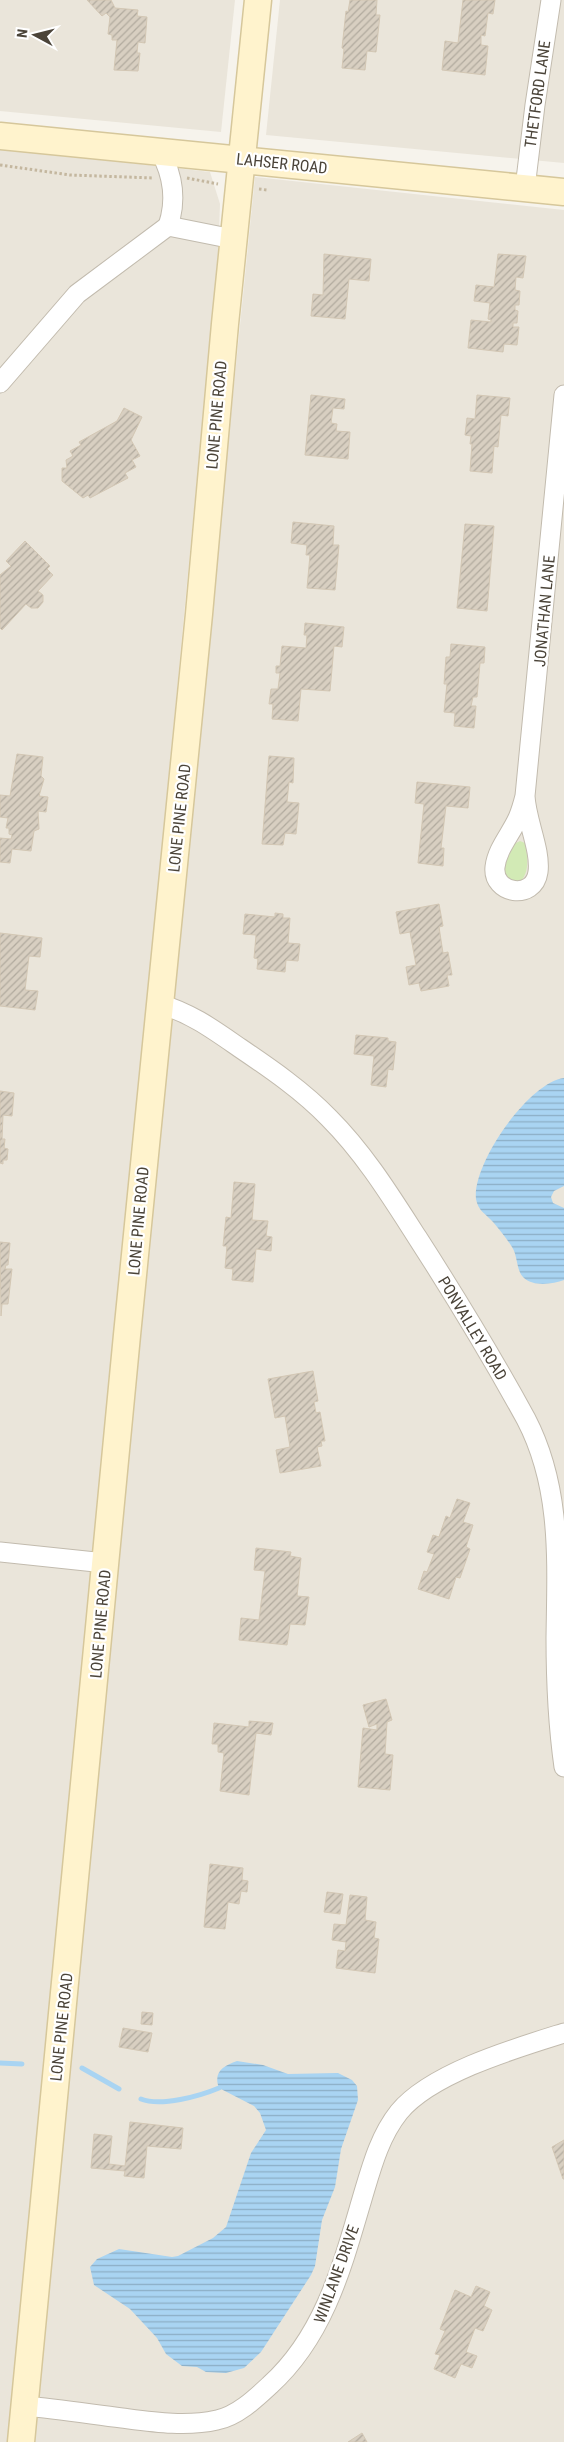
<svg xmlns="http://www.w3.org/2000/svg" width="564" height="2442" viewBox="0 0 564 2442" font-family="'Roboto Condensed',sans-serif">
	<defs>
		<pattern id="water-rules" width="6" height="5" patternUnits="userSpaceOnUse" patternTransform="scale(1.25)"><rect width="6" height="5" fill="#a9d4f2"/><path d="M0 2.5h6" fill="none" stroke="#8caec5"/></pattern>
		<pattern id="building-hatch" width="6" height="6" patternUnits="userSpaceOnUse" patternTransform="scale(1.25)"><rect width="6" height="6" fill="#d8cfc1"/><path d="M-1 1l2-2M0 6l6-6M5 7l2-2" fill="none" stroke="#b1aa9e"/></pattern>
	</defs>
	<rect width="100%" height="100%" fill="#f6f3ec"/>
	<g fill="#eae5da">
		<path d="M0 0H235L221 132 0 111Z"/>
		<path d="M280 0H564V163L266 135Z"/>
		<path d="M0 148 210 172 220 204 218 256 11 2442H0Z"/>
		<path d="M255 177 564 210V2442H33L173 990Z"/>
	</g>
	<path fill="#d2eab5" d="M520 841 525 843C528 858 530 874 518 884L508 882 503 869 514 844Z"/>
	<g fill="url(#water-rules)">
		<path d="M564 1078V1186L554 1191 551 1197 553 1203 564 1208V1280C553 1284 534 1287 524 1278 516 1271 518 1256 512 1247 507 1239 499 1229 493 1222 486 1214 478 1211 476 1199 472 1164 529 1082 564 1078Z"/>
		<path d="M237 2061 263 2065 288 2074 338 2073 352 2080 357 2086 358 2100 341 2149 335 2187 322 2220 315 2266 311 2275 261 2352 244 2368 226 2373 206 2372 197 2367 182 2366 166 2354 157 2338 130 2309 94 2285 90 2267 97 2259 119 2249 172 2257 178 2256 213 2238 226 2227 251 2153 266 2130 260 2113 254 2106 219 2088C213 2072 223 2066 237 2061Z"/>
	</g>
	<g fill="none" stroke-linecap="round" stroke-linejoin="round">
		<g stroke="#a9d4f2" stroke-width="5">
			<path d="M0 2063 22 2064"/>
			<path d="M82 2068 119 2089"/>
			<path d="M141 2099C161 2107 200 2096 219 2088"/>
		</g>
	</g>
	<g fill="url(#building-hatch)" stroke="#d3c7b4">
		<path d="M87 0H111L115 8 138 10 137 16 147 17 145 43 138 42 137 53H140L138 71 114 70 117 40H112V35L108 34 110 17 106 13 102 16Z"/>
		<path d="M350 0H377L376 15H380L376 52 367 51 365 70 342 68 344 49 342 48 346 11 348 12Z"/>
		<path d="M463 0H495L493 14 488 13 485 36 481 35V45L488 46 485 75 442 70 445 41 458 43Z"/>
		<path d="M324 254 371 259 369 281 349 279 345 319 311 316 313 294 323 295Z"/>
		<path d="M498 254 526 256 523 278 516 277 515 290 520 291 519 305H515V310L518 311 517 323H513V327H519L517 345 504 344 503 352 468 348 471 320 491 322V320L488 319 490 303 474 301 476 285 494 287Z"/>
		<path d="M311 395 345 399 344 409 333 408 331 423 337 424 336 431 350 432 348 459 305 455Z"/>
		<path d="M477 395 510 398 508 416 501 415 498 447 494 446 492 473 470 471 472 444H470L471 436 465 435 467 418 475 419Z"/>
		<path d="M124 408 142 417 131 440 140 456 132 460 136 467 125 473 128 478 90 498 88 495 83 498 62 481V468H67L66 460 73 456 70 451 81 445 79 442 117 421Z"/>
		<path d="M293 522 334 526 333 545H339L335 590 307 588 310 555H306L307 545 291 543Z"/>
		<path d="M465 524 494 526 487 611 457 608Z"/>
		<path d="M25 541 50 566 47 569 53 575 38 591 43 595V602L38 608H31L26 604 2 630 0 628V575L11 566 6 561Z"/>
		<path d="M305 623 344 627 342 647 334 646 330 691 301 689 298 721 272 719 273 704H269L271 689H278L280 673H276V666H280L282 646 306 648 307 635H304Z"/>
		<path d="M451 644 485 647 484 663H480L477 697H473L471 706H476L474 728 454 726 455 713 444 712 447 684H444L446 657H450Z"/>
		<path d="M17 754 43 757 41 776 44 779 39 796 48 797 46 812 38 811 39 829 34 831 31 851 12 849 10 863 0 862V838L11 839 12 835 9 834V828H6L8 818 0 817V795L10 796Z"/>
		<path d="M269 756 294 758 293 783 289 782 287 802 299 803 296 834 285 833 283 845 262 844Z"/>
		<path d="M417 782 470 787 468 808 446 806 441 848H444L443 866 418 863 424 804 415 803Z"/>
		<path d="M439 904 443 926 439 927 443 953 448 952 452 975H447L449 986 421 991 419 983 409 985 406 967 416 965 410 932 400 934 396 912Z"/>
		<path d="M275 913 283 914V918H290L288 943 300 944 298 961 286 960 285 972 257 969 258 959 254 958 256 935 243 934 245 914 275 917Z"/>
		<path d="M0 933 42 938 40 957 29 956 25 990 38 991 35 1010 0 1006Z"/>
		<path d="M356 1035 388 1038V1041L396 1042 393 1070 388 1069 386 1087 371 1085 374 1056 354 1054Z"/>
		<path d="M0 1091 14 1093 12 1116 3 1115 2 1139H5L4 1148 8 1149 7 1160H3V1164L0 1163Z"/>
		<path d="M234 1182 255 1184 252 1220 268 1221 266 1236 272 1237 271 1251 256 1249 253 1282 232 1280 233 1269 225 1268 227 1246H223L226 1217 231 1218Z"/>
		<path d="M0 1242 10 1243 8 1265H6L5 1269H12L8 1304H2L1 1316Z"/>
		<path d="M313 1371 318 1401 314 1402 316 1413 320 1412 325 1441H321L322 1446 317 1447 321 1466 280 1473 276 1450 290 1447 285 1416 275 1418 268 1379Z"/>
		<path d="M457 1499 470 1503 463 1522 473 1525 466 1547 470 1549 460 1578 456 1577 449 1599 418 1589 424 1571 427 1572 434 1554 427 1552 433 1535 439 1537 446 1516 450 1518Z"/>
		<path d="M256 1548 291 1552 290 1556 301 1558 297 1596 309 1597 305 1625 290 1624 287 1645 239 1640 241 1618 259 1620 265 1571 254 1570Z"/>
		<path d="M386 1699 392 1720 387 1722 385 1754 393 1755 390 1790 358 1787 363 1728 377 1730V1724L369 1727 363 1705Z"/>
		<path d="M249 1721 273 1723 271 1735 256 1733 249 1795 220 1791 224 1753 218 1752V1744H212L214 1723 249 1727Z"/>
		<path d="M210 1864 243 1868 242 1880 248 1881 247 1892 241 1891 239 1904 228 1902 225 1929 204 1927Z"/>
		<path d="M327 1892 343 1894 340 1914 324 1912Z"/>
		<path d="M350 1895 367 1897 365 1920 376 1922 374 1938 379 1939 375 1973 336 1968 338 1950 345 1951 346 1942 332 1940 334 1924 346 1925Z"/>
		<path d="M142 2012 153 2013 152 2025 141 2024Z"/>
		<path d="M123 2028 152 2033 148 2052 119 2047Z"/>
		<path d="M130 2122 183 2128 181 2149 147 2146 144 2178 124 2176 125 2171 91 2168 94 2134 112 2136 109 2164 125 2166Z"/>
		<path d="M564 2140V2179H563L552 2147Z"/>
		<path d="M476 2286 490 2292 484 2306 492 2310 483 2331 475 2328 466 2352 477 2356 472 2368 461 2364 455 2378 434 2369 440 2355 435 2354 445 2331 440 2329 455 2290 471 2297Z"/>
		<path d="M362 2433 367 2442H348Z"/>
	</g>
	<g fill="none" stroke-linecap="round" stroke-linejoin="round">
		<g stroke="#c2bbae" stroke-width="21">
			<g id="street">
				<path d="M160 151C173 175 177 200 168 226"/>
				<path d="M525 188 535 105 551 0"/>
				<path d="M0 383 77 294 168 226 233 239"/>
				<path d="M525 796C523 804 521 811 518 818 511 834 497 849 495 867 492 894 534 901 538 872 541 850 526 820 525 796L564 395"/>
				<path d="M160 1004C191 1013 214 1030 240 1048 271 1069 303 1091 329 1118 364 1153 390 1195 417 1237 455 1296 492 1357 526 1419 562 1488 557 1562 556 1638 556 1682 558 1724 564 1767"/>
				<path d="M0 1552 105 1563"/>
				<path d="M25 2406C57 2409 90 2414 122 2418 153 2422 186 2427 217 2420 237 2416 255 2399 270 2385 324 2336 342 2267 362 2199 371 2169 379 2137 399 2112 431 2073 516 2048 564 2033"/>
			</g>
		</g>
		<g stroke="#d6c79b" stroke-width="29">
			<g id="secondary">
				<path d="M0 136 564 192"/>
				<path d="M21 2442 127 1335 199 614 225 324 258 0"/>
			</g>
		</g>
		<g stroke="#c4b79f" stroke-width="3" stroke-dasharray="2.5 2.5" stroke-linecap="butt">
			<path d="M0 165 70 175 154 178"/>
			<path d="M187 178 218 184"/>
			<path d="M259 189 267 190"/>
		</g>
		<use href="#street" stroke="#fff" stroke-width="19"/>
		<use href="#secondary" stroke="#fff3cd" stroke-width="26"/>
	</g>
	<g text-anchor="middle" stroke-width="4.5" stroke-linejoin="round" paint-order="stroke">
		<g font-size="16" fill="#4b4439" stroke="#fff">
			<text transform="translate(537 94) rotate(-82)" y="6">THETFORD LANE</text>
			<text transform="translate(282 163) rotate(6)" y="6">LAHSER ROAD</text>
			<text transform="translate(216 415) rotate(-85)" y="6">LONE PINE ROAD</text>
			<text transform="translate(544 611) rotate(-85)" y="6">JONATHAN LANE</text>
			<text transform="translate(179 818) rotate(-84)" y="6">LONE PINE ROAD</text>
			<text transform="translate(138 1221) rotate(-85)" y="6">LONE PINE ROAD</text>
			<text transform="translate(473 1328) rotate(59)" y="6">PONVALLEY ROAD</text>
			<text transform="translate(100 1624) rotate(-85)" y="6">LONE PINE ROAD</text>
			<text transform="translate(61 2027) rotate(-84)" y="6">LONE PINE ROAD</text>
			<text transform="translate(336 2274) rotate(-70)" y="6">WINLANE DRIVE</text>
		</g>
	</g>
	<g transform="translate(35 35) rotate(277)" stroke="#ffffff" stroke-width="4" paint-order="stroke">
	<path d="M0-4L9 19L0 12L-9 19Z" fill="#4b4439"/>
	<text y="-8" font-size="14" font-weight="bold" text-anchor="middle" fill="#4b4439">N</text>
	</g>
</svg>
